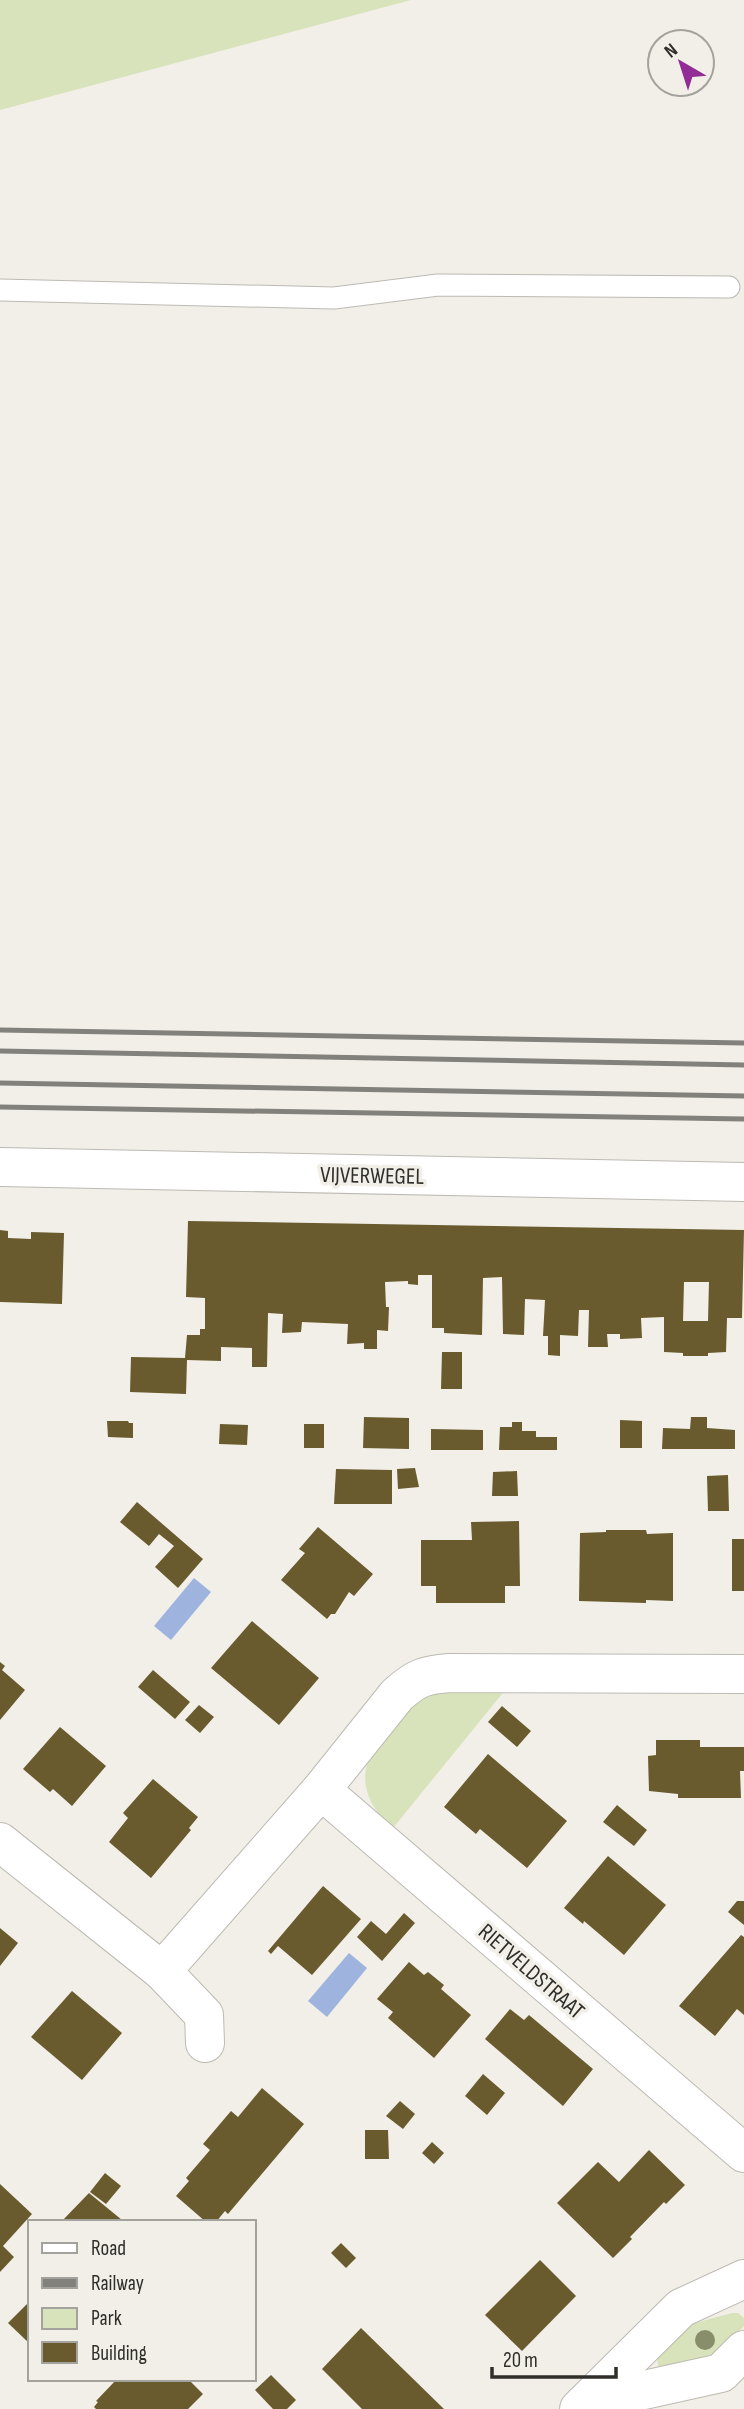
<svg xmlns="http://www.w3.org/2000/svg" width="744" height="2409" viewBox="0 0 744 2409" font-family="'Sofia Sans Condensed',sans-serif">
	<rect width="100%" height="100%" fill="#f1efe7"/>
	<g fill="#d9e3bb">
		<path d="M0 0H411L0 110Z"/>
		<path d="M506 1689 393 1828C373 1812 359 1787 368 1761 371 1751 380 1742 386 1734 398 1719 412 1702 430 1693 441 1688 491 1690 506 1689Z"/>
		<path d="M732 2313H738L744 2318V2326L719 2354 660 2368 658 2366 657 2357 691 2324Z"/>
	</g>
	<g fill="#9eb4de">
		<path d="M194 1578 211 1592 171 1640 154 1626Z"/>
		<path d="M349 1953 367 1968 327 2017 308 2001Z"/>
	</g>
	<g fill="#695b2e" fill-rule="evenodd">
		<path d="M188 1221 744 1230 742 1318H727L726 1352 708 1353V1356H683V1353L664 1352V1317L641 1318 642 1338 620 1339V1334H607L608 1347H588L589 1310H579L578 1336 560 1335V1356L548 1355V1336H543L545 1300 525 1299 524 1335 503 1334 502 1277 483 1278 482 1335 444 1333V1328H432V1275H418V1285L408 1284V1281L385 1282 386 1307H389L388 1331 377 1330V1349H364V1343L347 1344 348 1324 302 1322 301 1332 282 1333 283 1314 268 1313 267 1367H252V1348L221 1347V1361L187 1360 186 1394 130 1392 131 1357 185 1358 187 1335H200V1329H205V1298L186 1297ZM684 1282H709L708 1321H683Z"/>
		<path d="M0 1230 8 1231V1238L31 1239V1232L64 1233 62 1304 0 1302Z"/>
		<path d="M442 1352H462V1389H441Z"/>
		<path d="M364 1417 409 1418V1449L363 1448Z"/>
		<path d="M691 1417H707V1428L735 1430V1449H662L663 1428 690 1429Z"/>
		<path d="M620 1420 642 1421V1448H620Z"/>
		<path d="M107 1421H128L129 1423H133V1438L108 1437Z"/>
		<path d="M512 1422H522V1431H536V1437H557V1450H499L500 1427H512Z"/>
		<path d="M220 1424 248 1425 247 1445 219 1444Z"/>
		<rect x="304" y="1424" width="20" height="24"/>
		<path d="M431 1429 483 1430V1450H431Z"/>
		<path d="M415 1468 419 1487 398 1489 397 1469Z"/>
		<path d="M336 1469 392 1470V1504H334Z"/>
		<path d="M517 1471 518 1496H492L493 1472Z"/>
		<path d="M728 1475 729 1511H708L707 1476Z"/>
		<path d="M137 1502 203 1559 178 1588 155 1567 174 1546 159 1534 149 1546 120 1522Z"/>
		<path d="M519 1521 520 1586H505V1603H436V1586H421V1540H472L471 1522Z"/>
		<path d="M318 1527 373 1574 354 1596 349 1592 335 1614H331L327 1619 281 1580 305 1553 299 1549Z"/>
		<path d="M606 1530H646L647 1534 673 1533V1601L646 1600V1603L579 1601 580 1533 606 1532Z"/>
		<rect x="732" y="1539" width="12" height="52"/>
		<path d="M252 1621 319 1678 279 1725 211 1668Z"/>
		<path d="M0 1662 5 1666 2 1670 25 1690 0 1720Z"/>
		<path d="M153 1670 190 1702 175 1719 138 1687Z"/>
		<path d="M199 1705 214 1717 200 1733 185 1720Z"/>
		<path d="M502 1706 531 1731 517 1747 488 1722Z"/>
		<path d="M60 1727 106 1766 72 1806 53 1789 50 1792 23 1769Z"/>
		<path d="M656 1740H700V1747H744V1771H740L741 1798H678V1794L649 1791 648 1756 656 1755Z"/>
		<path d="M488 1754 567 1821 527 1868 480 1829 476 1834 444 1807Z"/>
		<path d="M153 1779 198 1817 189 1828 191 1830 151 1878 109 1842 128 1818 123 1813Z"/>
		<path d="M617 1805 647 1830 634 1846 603 1822Z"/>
		<path d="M608 1856 666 1905 624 1955 584 1921 583 1924 564 1908Z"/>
		<path d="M323 1886 361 1919 312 1975 278 1946 271 1954 268 1951Z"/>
		<path d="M737 1901H744V1925L728 1912Z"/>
		<path d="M404 1913 415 1923 382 1961 357 1937 371 1921 386 1934Z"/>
		<path d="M0 1928 18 1943 0 1966Z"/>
		<path d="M741 1935 744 1937V2015L737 2009 715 2036 679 2006Z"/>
		<path d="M409 1962 424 1975 428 1972 444 1985 441 1989 471 2015 434 2058 388 2018 393 2012 377 1999Z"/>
		<path d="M72 1991 122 2033 82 2080 31 2037Z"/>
		<path d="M510 2009 524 2020 529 2015 593 2069 563 2106 485 2039Z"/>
		<path d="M483 2074 505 2093 487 2115 465 2096Z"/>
		<path d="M262 2088 304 2124 228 2214 225 2211 216 2222H206L176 2196 189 2181 186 2178 210 2150 203 2144 231 2111 238 2117Z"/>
		<path d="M400 2101 415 2114 403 2129 386 2116Z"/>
		<path d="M365 2130H388L389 2159H365Z"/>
		<path d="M432 2142 444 2153 434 2164 422 2153Z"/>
		<path d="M649 2150 685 2185 666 2204 664 2202 630 2237 632 2239 613 2258 557 2203 598 2162 619 2182Z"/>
		<path d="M105 2173 121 2186 106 2204 90 2192Z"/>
		<path d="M0 2184 32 2214 3 2246 14 2257 0 2272Z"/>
		<path d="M89 2193 122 2220 61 2222Z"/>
		<path d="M341 2243 356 2258 346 2268 331 2253Z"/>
		<path d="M540 2260 576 2296 522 2351 485 2315Z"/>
		<path d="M30 2301V2344L8 2323Z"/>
		<path d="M361 2328 444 2409H362L322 2369Z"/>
		<path d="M271 2375 296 2400 287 2409H273L255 2390Z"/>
		<path d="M117 2379H188L203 2394 188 2409H96L94 2407 98 2402 96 2401Z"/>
	</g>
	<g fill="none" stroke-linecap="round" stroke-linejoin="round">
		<g stroke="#bcbab2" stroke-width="23">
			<path id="service" d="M0 290 334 298 438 285 729 287"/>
		</g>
		<g stroke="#bcbab2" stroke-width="40">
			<g id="minor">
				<path d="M0 1167 744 1182"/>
				<path d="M321 1790 744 2153"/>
				<path d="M0 1842 162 1971 204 2015 205 2043"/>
				<path d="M162 1971 321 1790 397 1695C417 1677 425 1675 450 1673L744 1674"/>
				<path d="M585 2403 721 2373 744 2350"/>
				<path d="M579 2409 681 2308 744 2279"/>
			</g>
		</g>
		<use href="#service" stroke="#fff" stroke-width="21"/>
		<use href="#minor" stroke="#fff" stroke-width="38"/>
		<g stroke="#82817c" stroke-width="5">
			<path d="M0 1030 744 1043"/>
			<path d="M0 1051 744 1065"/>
			<path d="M0 1083 744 1096"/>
			<path d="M0 1107 744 1119"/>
		</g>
	</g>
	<circle fill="#888d6a" cx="705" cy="2340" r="10"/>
	<g text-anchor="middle" stroke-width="7" stroke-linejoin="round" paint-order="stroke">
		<g font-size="23" fill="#2f2e2b" stroke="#f1efe7">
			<text transform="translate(372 1175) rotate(1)" y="8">VIJVERWEGEL</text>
			<text transform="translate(532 1971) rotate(41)" y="8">RIETVELDSTRAAT</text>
		</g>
	</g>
	<rect x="28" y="2220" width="228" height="161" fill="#f1efe7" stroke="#a3a29c" stroke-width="2"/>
	<rect x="42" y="2243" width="35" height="10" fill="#ffffff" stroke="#a3a29c" stroke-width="2"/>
	<text x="91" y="2255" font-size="21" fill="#2f2e2b">Road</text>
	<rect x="42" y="2278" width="35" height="10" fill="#82817c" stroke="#a3a29c" stroke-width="2"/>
	<text x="91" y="2290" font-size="21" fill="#2f2e2b">Railway</text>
	<rect x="42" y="2308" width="35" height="21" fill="#d9e3bb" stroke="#a3a29c" stroke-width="2"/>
	<text x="91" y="2325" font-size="21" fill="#2f2e2b">Park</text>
	<rect x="42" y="2342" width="35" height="21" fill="#695b2e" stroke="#a3a29c" stroke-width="2"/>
	<text x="91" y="2360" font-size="21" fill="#2f2e2b">Building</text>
	<g transform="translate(681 63) rotate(321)"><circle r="33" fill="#f1efe7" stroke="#a3a29c" stroke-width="2"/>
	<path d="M0-5L12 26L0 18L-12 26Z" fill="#912d94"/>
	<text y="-10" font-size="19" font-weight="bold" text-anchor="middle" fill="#2f2e2b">N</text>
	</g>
	<path d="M492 2367v10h124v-10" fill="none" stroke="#2f2e2b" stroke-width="3.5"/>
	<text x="503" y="2367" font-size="21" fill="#2f2e2b" stroke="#f1efe7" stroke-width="5" paint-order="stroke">20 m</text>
</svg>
